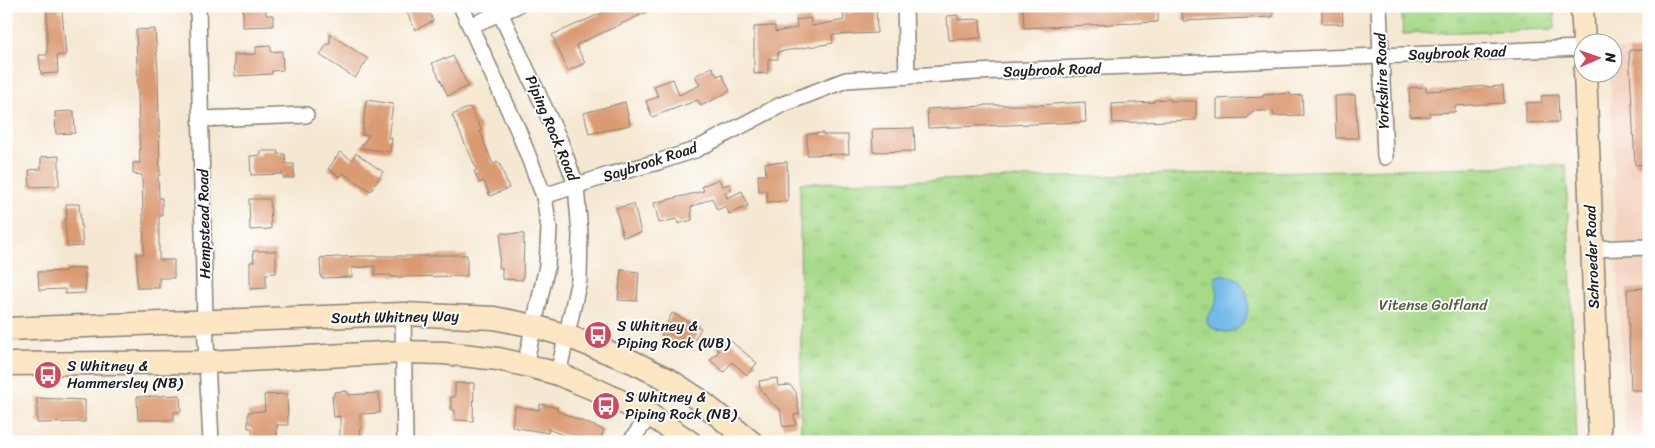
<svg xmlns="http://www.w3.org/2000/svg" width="1655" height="448" viewBox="0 0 1655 448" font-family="Sriracha,sans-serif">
	<defs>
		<pattern id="park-tufts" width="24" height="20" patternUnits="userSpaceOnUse" patternTransform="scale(1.25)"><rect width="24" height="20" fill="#a6d988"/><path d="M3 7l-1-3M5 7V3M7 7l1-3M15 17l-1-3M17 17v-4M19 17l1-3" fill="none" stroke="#8eba75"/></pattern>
	</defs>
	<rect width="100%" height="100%" fill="#fff"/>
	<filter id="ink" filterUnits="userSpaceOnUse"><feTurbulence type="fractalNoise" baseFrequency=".02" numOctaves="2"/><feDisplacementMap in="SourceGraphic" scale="10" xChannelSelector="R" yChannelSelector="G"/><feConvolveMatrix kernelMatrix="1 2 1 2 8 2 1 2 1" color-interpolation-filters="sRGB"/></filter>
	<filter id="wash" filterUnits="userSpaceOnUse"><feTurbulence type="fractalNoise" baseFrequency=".0096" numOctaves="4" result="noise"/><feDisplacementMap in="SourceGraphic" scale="20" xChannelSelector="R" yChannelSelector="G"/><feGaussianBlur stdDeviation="1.12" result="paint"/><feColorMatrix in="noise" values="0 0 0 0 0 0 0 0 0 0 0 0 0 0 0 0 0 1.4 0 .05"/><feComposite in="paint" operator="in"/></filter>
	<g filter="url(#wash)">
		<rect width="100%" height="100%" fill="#f5e8d2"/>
		<path fill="#f5d3c1" d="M1649 49V442H1625L1610 73 1612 72 1613 50Z"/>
		<g fill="url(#park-tufts)" stroke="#617a52">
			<path d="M1401 6H1554L1555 29 1403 34Z"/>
			<path d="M1566 165 1577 442H801L800 183Z"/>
		</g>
		<path fill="#75b9eb" stroke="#486a84" d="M1222 274C1228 276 1236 278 1240 282 1260 304 1242 349 1208 325 1204 315 1215 310 1217 300 1220 292 1213 284 1216 277Z"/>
		<g id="blocks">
			<g fill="#da9a72">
				<path d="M47 6H59V12L62 11 66 55H57L58 73 41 74 39 55H47Z"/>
				<path d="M243 6H266V15H273V26L243 27Z"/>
				<path d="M404 6H427L433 21 415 30Z"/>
				<path d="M618 6H660L576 45 585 63 568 71 552 35Z"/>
				<path d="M855 6H876L877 33 832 35 833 43 778 52V59H768V73L754 74V27L775 26V32L797 28 796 20 810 18 812 26 844 20 843 13 855 12Z"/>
				<path d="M1057 6H1098V8L1158 6V22L1024 28 1023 7Z"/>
				<path d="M1182 6H1273V17L1183 21Z"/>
				<path d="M1322 6H1342L1343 24H1322Z"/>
				<path d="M958 15V20L980 19 981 38 949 40 947 16Z"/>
				<path d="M155 29 158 72 160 175H158L159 198H162V216H159V260H174V278H159V288H137V254H144L142 175 133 174V163H140L136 30Z"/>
				<path d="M330 34 368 59 355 78 320 55 327 44H330Z"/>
				<path d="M271 46V52L282 51 283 70 272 71V74L235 76 234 55 256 54V47Z"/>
				<path d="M1629 50H1649V164L1635 165Z"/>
				<path d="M453 56 468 86 448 96 432 63 444 58 445 60Z"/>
				<path d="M712 67 717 76 722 74 730 91 701 106 698 100 652 117 646 101 658 97 654 86 673 79 679 95 700 85 695 76Z"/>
				<path d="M1487 86V87L1503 86 1504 103 1455 106V112L1430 113V116L1410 117 1409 88 1426 87V91L1465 89 1464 88Z"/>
				<path d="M1290 93 1291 96 1302 95 1303 115 1274 116 1273 111H1252V114L1248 115V118L1217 119V99L1263 97V95Z"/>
				<path d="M1355 95 1358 138H1336L1335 96Z"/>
				<path d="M1558 95 1559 122 1526 123V103L1542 102 1541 96Z"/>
				<path d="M1170 99V101H1196V120L1113 123 1112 104 1154 102V100Z"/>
				<path d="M366 100 393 104 388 138H392L390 152 360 148 369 135H362Z"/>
				<path d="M625 102 630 125 589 134 584 113Z"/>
				<path d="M1085 102 1086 122 928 128 927 109 984 106V105H1038Z"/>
				<path d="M470 107 482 131H480L484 140H483L493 164 499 162 509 188 490 196 484 181 479 183 474 171 477 170 452 115Z"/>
				<path d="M74 111 75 133 56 134 55 112Z"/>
				<path d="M914 128 915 151 873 152 872 129Z"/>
				<path d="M823 133V135H848L849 154 807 155V134Z"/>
				<path d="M261 151H278V154H285L286 164H294V178H283V174L251 175 250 156 261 155Z"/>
				<path d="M340 152 352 160 356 153 383 172 371 191 343 173 340 177 328 169Z"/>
				<path d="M59 156V186L30 187 29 170 41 169V157Z"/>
				<path d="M787 162 788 201 767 202V191H759L758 175H766L765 163Z"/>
				<path d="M719 179 722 186 729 184 731 190 725 193 727 198 742 191 748 206 729 214 726 206 717 210 712 198 691 207 692 220 678 224 677 219 659 223 654 203 704 191 702 186Z"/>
				<path d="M249 199H270L271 229 250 230Z"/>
				<path d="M66 204H79L83 246 67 247 65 219 67 218Z"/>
				<path d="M634 204 641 233 623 237 616 208Z"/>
				<path d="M501 233 524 234 523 280 502 279V268H499Z"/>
				<path d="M253 251H276V273L266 274V288L250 289V262H254Z"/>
				<path d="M435 255H467V276L391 277V275H375V266L352 268V277L321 278 320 258 359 256H435Z"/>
				<path d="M85 268V293L65 294V289L39 290 38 272 66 271V269Z"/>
				<path d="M621 270 639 272 637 301 618 300Z"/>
				<path d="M1649 288V390H1631L1627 289Z"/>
				<path d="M672 313 701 328 690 349 661 335Z"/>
				<path d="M725 336 757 363 747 375 732 362 724 372 710 360 719 351 716 348Z"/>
				<path d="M777 378 778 386 790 385 796 392 799 414 794 415 796 425 783 427 780 409 769 401 760 388 759 381Z"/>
				<path d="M455 383H474L473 421 455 420V410H451V397H455Z"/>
				<path d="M347 391 348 395 379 393 380 413 360 414 361 442H340V416L334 417 332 396H334V392Z"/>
				<path d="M287 394 288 425H277V442H253L252 428H248V412L265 411 264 395Z"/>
				<path d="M180 395 181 412H174V420H138L137 397Z"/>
				<path d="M37 398 85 400V422L37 423Z"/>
				<path d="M540 404 557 408V411L604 430 599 442H580L548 429V433L512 427 515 406 539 410Z"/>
			</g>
		</g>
	</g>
	<g filter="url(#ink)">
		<use href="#blocks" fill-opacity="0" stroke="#888277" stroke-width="1"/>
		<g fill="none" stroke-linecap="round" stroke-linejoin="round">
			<g stroke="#888277" stroke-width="18">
				<g id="street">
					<path d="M198 6 205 321 211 442"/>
					<path d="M461 6 518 130 544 196 549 228 547 266 525 365"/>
					<path d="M497 6 560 141 576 185 580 234 579 280 558 374"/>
					<path d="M905 6 907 75"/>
					<path d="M1379 6 1385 157"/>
					<path d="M470 26 516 6"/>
					<path d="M201 119 306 115"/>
					<path d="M544 196 609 175 658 162 695 150 781 105 846 80 976 72 1582 48"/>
					<path d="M1591 249 1649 247"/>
					<path d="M403 314 405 442"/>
					<path d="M630 442 650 415"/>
				</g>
			</g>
			<g stroke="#888277" stroke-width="25">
				<g id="secondary">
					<path d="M1582 6 1584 42"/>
					<path d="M1585 72 1600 442"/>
					<path d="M6 329 403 314 494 318 534 326 567 336 633 362 669 380 698 399 751 442"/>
					<path d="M6 364 208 362 403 352 444 353 498 359 525 365 558 374 599 391 650 415 690 442"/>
				</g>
			</g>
			<use href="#street" stroke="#fff" stroke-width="15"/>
			<use href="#secondary" stroke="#fce6c4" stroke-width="22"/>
		</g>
	</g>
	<defs>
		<g id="bus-disc" transform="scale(1.4375)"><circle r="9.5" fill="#d1495b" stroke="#fff"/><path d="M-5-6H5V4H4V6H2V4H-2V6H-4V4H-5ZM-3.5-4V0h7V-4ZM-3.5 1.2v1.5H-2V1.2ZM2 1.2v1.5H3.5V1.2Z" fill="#fff"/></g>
	</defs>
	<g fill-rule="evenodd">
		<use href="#bus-disc" x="598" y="335"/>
		<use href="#bus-disc" x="48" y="375"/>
		<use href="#bus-disc" x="606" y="406"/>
	</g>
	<g text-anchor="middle" stroke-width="4" stroke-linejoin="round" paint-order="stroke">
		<g font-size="15" fill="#1c1c1c" stroke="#fff">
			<text transform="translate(1457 53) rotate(-2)" y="5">Saybrook Road</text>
			<text transform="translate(1052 70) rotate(-2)" y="5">Saybrook Road</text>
			<text transform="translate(1382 81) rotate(-92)" y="5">Yorkshire Road</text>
			<text transform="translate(552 128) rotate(67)" y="5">Piping Rock Road</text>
			<text transform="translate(650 162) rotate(-18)" y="5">Saybrook Road</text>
			<text transform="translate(204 224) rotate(-91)" y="5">Hempstead Road</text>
			<text transform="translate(1592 257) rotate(-92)" y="5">Schroeder Road</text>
			<text transform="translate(395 317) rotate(-1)" y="5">South Whitney Way</text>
		</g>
		<g font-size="15" fill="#4c5e42" stroke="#fff">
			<text x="1433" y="310">Vitense Golfland</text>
		</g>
		<g font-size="15" fill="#1c1c1c" stroke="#fff" text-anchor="start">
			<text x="617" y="331">S Whitney &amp;<tspan x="617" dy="17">Piping Rock (WB)</tspan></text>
			<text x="67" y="371">S Whitney &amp;<tspan x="67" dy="17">Hammersley (NB)</tspan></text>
			<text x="625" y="402">S Whitney &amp;<tspan x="625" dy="17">Piping Rock (NB)</tspan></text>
		</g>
	</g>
	<rect width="1655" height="448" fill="none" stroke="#fff" stroke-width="25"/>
	<g transform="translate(1598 58) rotate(88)"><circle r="24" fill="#ffffff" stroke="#a4a4a4"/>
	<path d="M0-4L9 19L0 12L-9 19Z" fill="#d1495b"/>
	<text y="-8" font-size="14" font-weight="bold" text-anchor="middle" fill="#1c1c1c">N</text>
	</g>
</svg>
